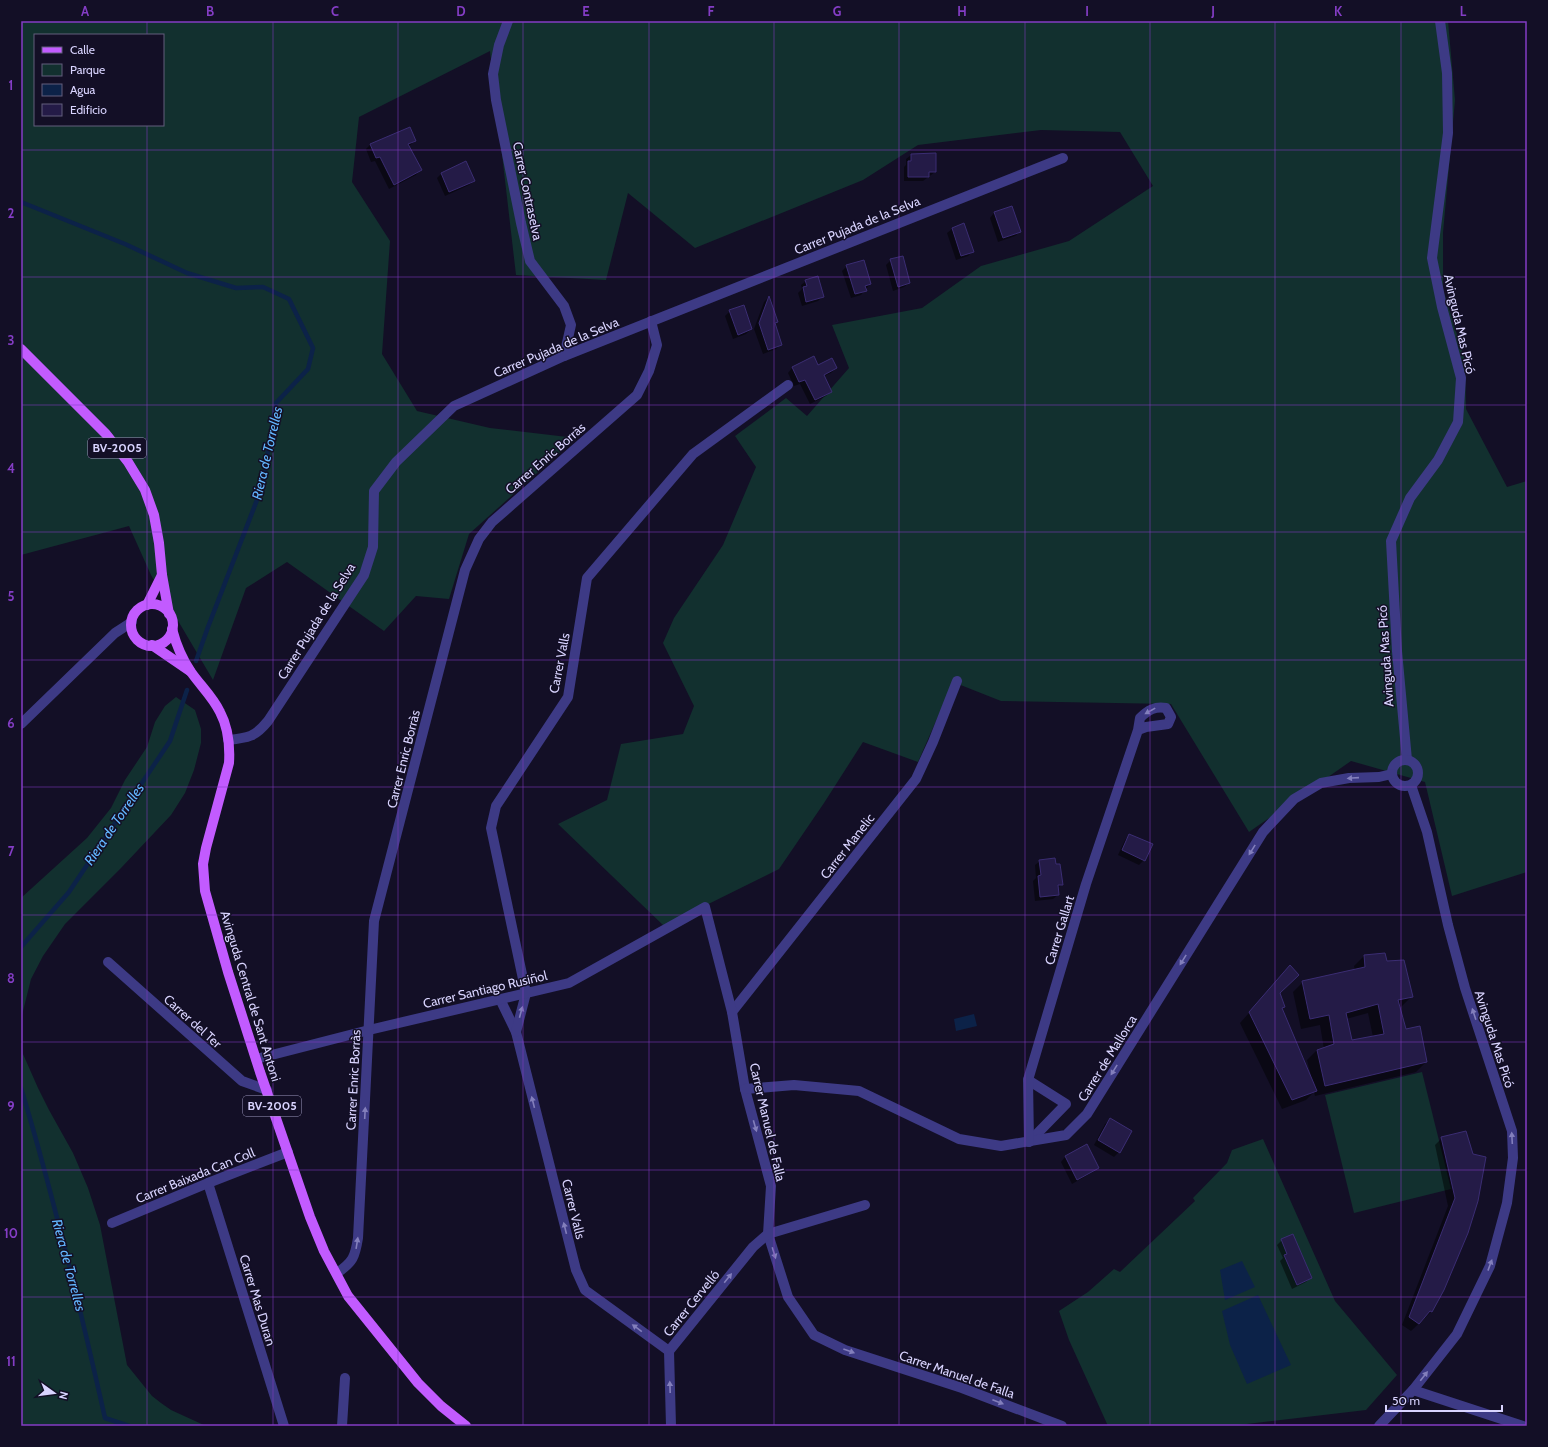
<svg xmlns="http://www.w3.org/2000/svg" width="1548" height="1447" viewBox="0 0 1548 1447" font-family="Cabin,sans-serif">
	<rect width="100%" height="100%" fill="#130f26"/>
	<g fill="#12302f" fill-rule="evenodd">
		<path d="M21 21H1448L1455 100 1443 233V289L1465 361 1466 409 1507 487 1527 481V872L1452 896 1425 782 1351 761 1249 832 1171 704 1001 701 953 682 918 762 863 742 824 803 779 869 664 926 558 824 607 800 621 744 683 734 694 706 663 643 674 618 723 545 756 467 735 436 786 398 807 416 849 368 832 325 922 308 981 266 1069 241 1153 186 1120 132 1041 130 918 145 863 180 695 248 628 193 606 280 516 275 490 51 359 117 352 182 390 241 382 354 417 411 490 428 576 438 469 534 449 599 416 596 384 631 287 562 246 588 213 680 151 575 129 526 21 555ZM35 35H163V125H35Z"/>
		<path d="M176 697 195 710 201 729V743L194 770 185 793 171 815 121 868 65 924 43 956 31 979 21 1019V898L87 838 111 808 125 780 147 747 155 722 165 706Z"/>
		<path d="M21 1037 23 1054 38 1088 49 1110 73 1153 88 1188 100 1225 127 1365 152 1396 161 1403 171 1410 206 1426H21Z"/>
		<path d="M1422 1072 1451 1189 1354 1213 1325 1095Z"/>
		<path d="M1263 1139 1335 1301 1397 1375 1366 1410 1230 1426H1108L1069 1340 1059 1311 1088 1292 1114 1269 1120 1272 1195 1201 1193 1198 1227 1163 1232 1150Z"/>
	</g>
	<g fill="#0c2248">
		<path d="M974 1014 977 1026 956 1031 954 1019Z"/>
		<path d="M1242 1261 1255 1287 1225 1300 1220 1270Z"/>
		<path d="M1258 1295 1291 1365 1247 1384 1230 1345 1222 1311Z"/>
	</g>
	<g fill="#0007" fill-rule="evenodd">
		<path d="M415 141 408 147 420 170 416 175 389 189 375 161 371 162 366 149 370 145Z"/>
		<path d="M911 155 935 172 923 181H904V167L906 165V159Z"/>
		<path d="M441 174 474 181 469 185 445 196 437 178Z"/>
		<path d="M994 213 1020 232 1015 236 998 242 990 218Z"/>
		<path d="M964 225 973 251 968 256 956 260 947 233 952 229Z"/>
		<path d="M891 260 909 283 904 287 893 291 886 265Z"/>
		<path d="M847 266 870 284 861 295 851 298 842 271Z"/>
		<path d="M806 281 823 296 818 301 802 306 798 293 802 289 801 285Z"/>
		<path d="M768 298 777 322 775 324 781 344 776 349 763 354 754 329 764 302Z"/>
		<path d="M730 311 751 329 746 334 733 339 725 316Z"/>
		<path d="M813 358 817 366 836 368 831 373 824 376 831 391 826 396 810 404 800 384 794 386 788 373 792 368Z"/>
		<path d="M1130 835 1144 860 1139 865 1118 855 1125 840Z"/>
		<path d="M1040 861 1062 884 1057 889 1058 895 1053 899 1035 901 1033 881 1036 878 1035 865Z"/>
		<path d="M1384 954 1386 963 1411 997 1401 1007 1399 1008 1405 1030 1426 1062 1416 1072 1315 1096 1314 1092 1306 1100 1282 1109 1240 1023 1290 967 1279 993 1284 1007 1281 1010 1311 1076 1307 1060 1317 1050 1324 1049 1320 1025 1301 1029 1293 992 1303 982 1355 970 1354 966 1364 956ZM1368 1013 1373 1037 1352 1041 1346 1019Z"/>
		<path d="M1110 1120 1119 1152 1114 1157 1094 1145 1105 1124Z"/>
		<path d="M1442 1138 1472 1155 1431 1312 1411 1331 1402 1325 1448 1206 1435 1145Z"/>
		<path d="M1086 1146 1098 1168 1093 1172 1072 1184 1061 1162 1065 1157Z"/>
		<path d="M1282 1240 1311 1277 1306 1282 1292 1289 1280 1261 1283 1258 1277 1245Z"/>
	</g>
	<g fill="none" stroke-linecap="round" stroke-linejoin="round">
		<g stroke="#0c2248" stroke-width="4.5">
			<path d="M21 202 125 244 187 273 236 288 263 287 289 299 313 348 308 369 276 403 262 487 208 627 196 661"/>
			<path d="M21 947 69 892 170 741 187 690"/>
			<path d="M21 1088C54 1197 80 1307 105 1418L129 1426"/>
		</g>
	</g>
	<g fill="#241b47" stroke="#3b2d73" fill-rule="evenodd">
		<path d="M410 127 416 141 408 144 422 170 394 185 380 157 376 158 370 144Z"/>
		<path d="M936 153V172H929V177H908V161H911V154Z"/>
		<path d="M466 161 475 181 449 192 441 173Z"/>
		<path d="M1012 206 1021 232 1003 238 994 212Z"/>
		<path d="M964 223 974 252 961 256 952 228Z"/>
		<path d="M903 256 910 283 898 287 890 259Z"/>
		<path d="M864 260 871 284 865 286 867 291 855 294 846 265Z"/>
		<path d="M818 276 824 297 806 302 803 287 807 286 805 280Z"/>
		<path d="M769 296 778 322 775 323 782 345 768 350 759 323Z"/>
		<path d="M744 305 752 329 738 335 729 310Z"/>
		<path d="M814 356 818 365 832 358 837 368 824 375 832 392 815 400 805 380 799 382 792 367Z"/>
		<path d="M1129 834 1153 844 1145 861 1122 850Z"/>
		<path d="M1055 858 1056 864H1060L1063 885H1058L1059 895 1040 897 1038 876 1041 875 1039 860Z"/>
		<path d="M1385 953 1387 961 1404 960 1413 997 1398 1000 1406 1029 1420 1026 1427 1062 1325 1086 1317 1050 1334 1044 1329 1015 1310 1019 1302 981 1365 967 1364 955ZM1378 1004 1384 1034 1352 1040 1346 1013Z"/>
		<path d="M1290 965 1299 975 1280 993 1285 1007 1282 1008 1317 1091 1292 1100 1249 1012Z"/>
		<path d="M1110 1118 1132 1131 1120 1153 1098 1140Z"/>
		<path d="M1466 1131 1473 1154 1486 1157 1478 1201 1468 1233 1444 1290 1432 1312 1430 1311 1419 1324 1409 1317 1455 1198 1441 1137Z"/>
		<path d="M1087 1144 1099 1168 1077 1180 1065 1156Z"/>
		<path d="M1293 1234 1312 1278 1297 1285 1284 1255 1287 1254 1281 1239Z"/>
	</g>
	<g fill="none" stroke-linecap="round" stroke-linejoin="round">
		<g stroke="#3d3a85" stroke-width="10">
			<path d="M508 21 499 45 493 74 496 100 521 223 530 261 564 306 571 325 564 356"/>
			<path d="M21 724 115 633 132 622"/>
			<path d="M228 740C248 738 255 737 268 721L364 575 373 547 374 491 396 462 454 406 564 356 1063 158"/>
			<path d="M1407 760 1397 651 1391 541 1410 498 1438 460 1458 422 1461 378 1442 307 1432 258 1448 133 1447 73 1440 21"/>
			<circle cx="1405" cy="773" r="13"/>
			<path d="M108 962 242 1081 267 1090"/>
			<path d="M500 999 516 1032 576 1270 585 1290 669 1351"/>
			<path d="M732 1012 916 779 933 742 957 681"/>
			<path d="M516 1032 526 993 491 828 496 806 568 697 587 578 693 454 788 385"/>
			<path d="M256 1059 369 1030 569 983 705 907 732 1012 745 1089 771 1186 768 1234 788 1297 814 1335 845 1350 962 1388 1062 1426"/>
			<path d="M1028 1080 1066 1104 1029 1142"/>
			<path d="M745 1089 794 1085 859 1091 959 1139 1001 1146 1066 1135 1087 1114 1263 832 1294 799 1321 783 1349 778 1379 777 1392 774"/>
			<path d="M1029 1142 1028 1080 1086 884 1138 730 1140 718C1148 710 1155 706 1166 708L1171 717 1168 724 1146 727 1138 730"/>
			<path d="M208 1183 284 1426"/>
			<path d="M112 1223 208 1183 288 1152"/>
			<path d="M337 1273C353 1262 355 1257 358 1238L374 921 465 570 479 539 492 522 637 395 649 371 657 345 651 321"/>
			<path d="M1413 1390 1523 1426"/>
			<path d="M342 1426 345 1378"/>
			<path d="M671 1426 669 1351 753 1247 768 1234 865 1205"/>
			<path d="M1379 1426 1413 1390 1457 1334 1490 1266 1507 1203 1513 1158 1512 1131 1465 988 1448 925 1427 832 1411 785"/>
		</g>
		<g stroke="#c25bff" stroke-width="10">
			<path d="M21 349 106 434 128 462 145 490 154 515 159 543 162 575 169 614"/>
			<circle cx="152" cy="625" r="21"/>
			<path d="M147 605 162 575"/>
			<path d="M172 629C176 644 182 659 191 672 200 685 213 697 220 712 228 727 230 746 229 763L206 848 203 864 205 891 228 972 260 1072 310 1217 324 1251 348 1296 418 1383 441 1406 466 1426"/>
			<path d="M152 645 190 671"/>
		</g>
	</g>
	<defs><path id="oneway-solid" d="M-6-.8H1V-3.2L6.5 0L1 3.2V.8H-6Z"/></defs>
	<g fill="#837fbc">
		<use href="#oneway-solid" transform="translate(1150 711) rotate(151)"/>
		<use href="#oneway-solid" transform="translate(1353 778) rotate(176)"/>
		<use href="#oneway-solid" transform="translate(1252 850) rotate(122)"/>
		<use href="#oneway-solid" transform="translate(1183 960) rotate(122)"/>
		<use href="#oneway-solid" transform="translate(521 1012) rotate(-75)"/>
		<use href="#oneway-solid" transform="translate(1474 1014) rotate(-108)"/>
		<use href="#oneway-solid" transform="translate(1114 1070) rotate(122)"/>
		<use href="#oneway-solid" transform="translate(533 1102) rotate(-104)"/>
		<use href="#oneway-solid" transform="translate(365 1113) rotate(-87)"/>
		<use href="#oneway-solid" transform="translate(755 1126) rotate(74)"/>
		<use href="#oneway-solid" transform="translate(1512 1138) rotate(-93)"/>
		<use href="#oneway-solid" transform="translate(565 1228) rotate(-104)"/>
		<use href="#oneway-solid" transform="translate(357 1243) rotate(-81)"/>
		<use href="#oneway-solid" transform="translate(774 1253) rotate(73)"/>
		<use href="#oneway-solid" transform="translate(1490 1265) rotate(-70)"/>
		<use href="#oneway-solid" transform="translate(728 1278) rotate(-51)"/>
		<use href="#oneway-solid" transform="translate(637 1328) rotate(-144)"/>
		<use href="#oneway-solid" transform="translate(849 1351) rotate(20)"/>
		<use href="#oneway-solid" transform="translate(1424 1376) rotate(-52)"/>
		<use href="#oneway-solid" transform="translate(670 1387) rotate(-92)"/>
		<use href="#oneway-solid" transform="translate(998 1402) rotate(21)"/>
	</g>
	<path fill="none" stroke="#843dc5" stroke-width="1" stroke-opacity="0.55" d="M147 21V35M273 21V1426M398 21V1426M523 21V1426M649 21V1426M774 21V1426M899 21V1426M1025 21V1426M1150 21V1426M1275 21V1426M1401 21V1426M147 125V1426M21 150H1527M21 277H1527M21 405H1527M21 532H1527M21 660H1527M21 787H1527M21 915H1527M21 1042H1527M21 1170H1527M21 1297H1527"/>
	<g text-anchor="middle" stroke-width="3" stroke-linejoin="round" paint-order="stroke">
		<g fill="#130f26" stroke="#9e99be" stroke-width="1">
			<rect x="88" y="438" width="58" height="20" rx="3"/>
			<rect x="243" y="1096" width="58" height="20" rx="3"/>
		</g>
		<g font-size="12" font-weight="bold" fill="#d9d4ff">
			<text x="117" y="452">BV-2005</text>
			<text x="272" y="1110">BV-2005</text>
		</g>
		<g font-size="13" fill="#d9d4ff" stroke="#130f26">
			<text transform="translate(528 191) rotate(78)" y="5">Carrer Contraselva</text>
			<text transform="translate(857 225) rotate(-22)" y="5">Carrer Pujada de la Selva</text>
			<text transform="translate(1460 324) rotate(77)" y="5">Avinguda Mas Picó</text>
			<text transform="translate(556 347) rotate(-23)" y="5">Carrer Pujada de la Selva</text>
			<text transform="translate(545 458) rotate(-41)" y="5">Carrer Enric Borràs</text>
			<text transform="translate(316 621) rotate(-58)" y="5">Carrer Pujada de la Selva</text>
			<text transform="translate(1385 656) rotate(-94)" y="5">Avinguda Mas Picó</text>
			<text transform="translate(559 663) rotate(-79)" y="5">Carrer Valls</text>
			<text transform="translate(403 759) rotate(-76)" y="5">Carrer Enric Borràs</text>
			<text transform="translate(847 846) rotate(-52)" y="5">Carrer Manelic</text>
			<text transform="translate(1059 930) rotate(-73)" y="5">Carrer Gallart</text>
			<text transform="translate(485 989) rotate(-13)" y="5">Carrer Santiago Rusiñol</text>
			<text transform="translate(251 996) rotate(73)" y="5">Avinguda Central de Sant Antoni</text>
			<text transform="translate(193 1021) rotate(42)" y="5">Carrer del Ter</text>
			<text transform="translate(1495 1039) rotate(72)" y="5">Avinguda Mas Picó</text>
			<text transform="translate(1107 1058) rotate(-58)" y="5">Carrer de Mallorca</text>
			<text transform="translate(353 1080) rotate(-87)" y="5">Carrer Enric Borràs</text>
			<text transform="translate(768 1122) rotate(77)" y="5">Carrer Manuel de Falla</text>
			<text transform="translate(195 1175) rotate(-22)" y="5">Carrer Baixada Can Coll</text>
			<text transform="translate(574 1209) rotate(76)" y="5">Carrer Valls</text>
			<text transform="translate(258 1300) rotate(73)" y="5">Carrer Mas Duran</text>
			<text transform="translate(691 1303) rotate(-51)" y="5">Carrer Cervelló</text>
			<text transform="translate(957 1374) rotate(19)" y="5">Carrer Manuel de Falla</text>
		</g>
		<g font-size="14" font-style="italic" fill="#62b6ff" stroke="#130f26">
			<text transform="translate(267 453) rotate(-77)" y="5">Riera de Torrelles</text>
			<text transform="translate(114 824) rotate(-56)" y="5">Riera de Torrelles</text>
			<text transform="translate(69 1265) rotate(75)" y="5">Riera de Torrelles</text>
		</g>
	</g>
	<rect width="1548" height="1447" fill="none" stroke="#130f26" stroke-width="44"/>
	<rect x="34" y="34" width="130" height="92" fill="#130f26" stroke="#625e7d"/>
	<rect x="42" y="47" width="20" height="6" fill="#c25bff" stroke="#625e7d"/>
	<text x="70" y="54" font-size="12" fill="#d9d4ff">Calle</text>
	<rect x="42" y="64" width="20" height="12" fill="#12302f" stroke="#625e7d"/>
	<text x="70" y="74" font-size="12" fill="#d9d4ff">Parque</text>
	<rect x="42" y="84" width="20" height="12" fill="#0c2248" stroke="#625e7d"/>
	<text x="70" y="94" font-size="12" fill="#d9d4ff">Agua</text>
	<rect x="42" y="104" width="20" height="12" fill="#241b47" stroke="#625e7d"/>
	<text x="70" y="114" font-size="12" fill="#d9d4ff">Edificio</text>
	<g transform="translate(54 1393) rotate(104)" stroke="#130f26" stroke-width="3" paint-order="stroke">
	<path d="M0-3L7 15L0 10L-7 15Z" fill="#d9d4ff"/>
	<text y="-6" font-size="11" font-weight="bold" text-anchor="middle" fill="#d9d4ff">N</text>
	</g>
	<path d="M1386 1405v6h116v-6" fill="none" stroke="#d9d4ff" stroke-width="2"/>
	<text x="1392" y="1405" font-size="12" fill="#d9d4ff" stroke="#130f26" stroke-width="3" paint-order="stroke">50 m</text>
	<rect x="22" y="22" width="1504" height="1403" fill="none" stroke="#843dc5" stroke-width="1.5"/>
	<g font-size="13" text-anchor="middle" font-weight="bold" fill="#843dc5">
		<text x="85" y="16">A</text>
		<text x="210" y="16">B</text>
		<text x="335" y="16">C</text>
		<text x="461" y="16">D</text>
		<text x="586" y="16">E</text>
		<text x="711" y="16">F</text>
		<text x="837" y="16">G</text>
		<text x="962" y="16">H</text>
		<text x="1087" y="16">I</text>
		<text x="1213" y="16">J</text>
		<text x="1338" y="16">K</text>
		<text x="1463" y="16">L</text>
		<text x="11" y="90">1</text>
		<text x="11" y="218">2</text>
		<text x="11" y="345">3</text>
		<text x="11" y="473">4</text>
		<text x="11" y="601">5</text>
		<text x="11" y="728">6</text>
		<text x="11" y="856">7</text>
		<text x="11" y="983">8</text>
		<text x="11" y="1111">9</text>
		<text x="11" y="1238">10</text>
		<text x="11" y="1366">11</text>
	</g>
</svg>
